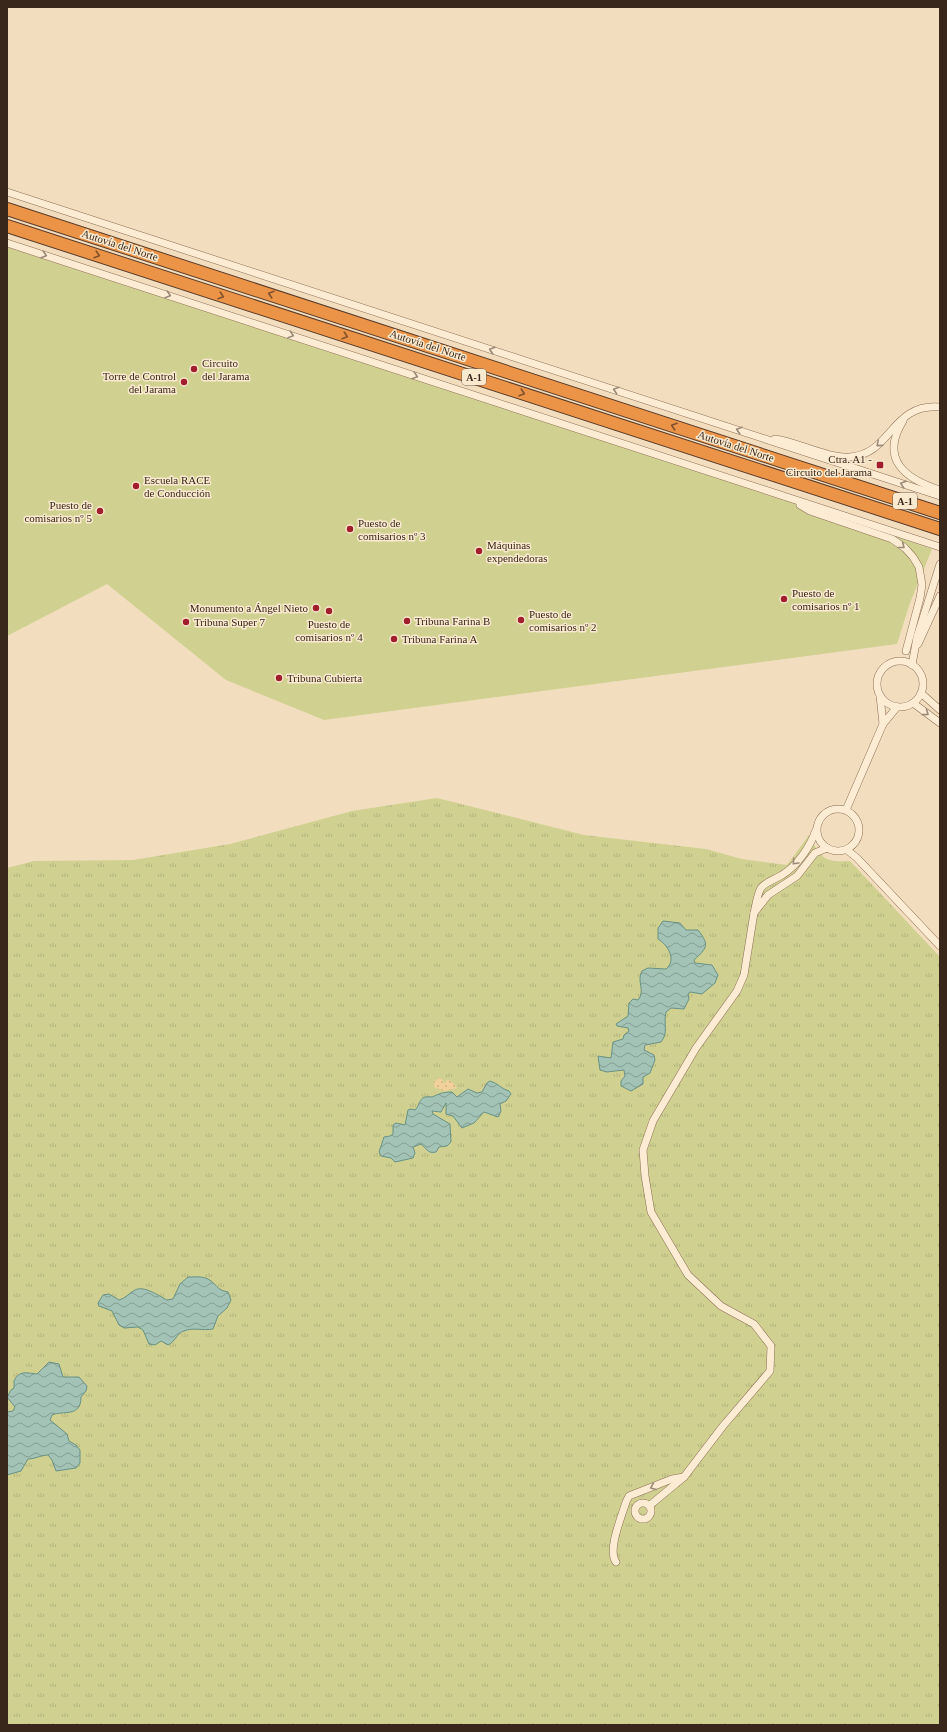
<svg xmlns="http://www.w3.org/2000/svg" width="947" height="1732" viewBox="0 0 947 1732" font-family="'Times New Roman',serif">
	<defs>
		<pattern id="grass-tufts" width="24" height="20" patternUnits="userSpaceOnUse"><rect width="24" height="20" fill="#d0d191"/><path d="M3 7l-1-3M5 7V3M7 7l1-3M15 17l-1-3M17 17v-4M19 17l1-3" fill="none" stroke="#b3b37c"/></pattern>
		<pattern id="sand-dots" width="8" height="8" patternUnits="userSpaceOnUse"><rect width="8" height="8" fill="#f1d199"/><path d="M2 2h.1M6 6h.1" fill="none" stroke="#cfb383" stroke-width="1.8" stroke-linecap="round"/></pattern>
		<pattern id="water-waves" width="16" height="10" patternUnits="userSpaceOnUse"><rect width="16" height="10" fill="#a2c3b6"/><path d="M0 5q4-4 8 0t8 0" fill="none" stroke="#859e93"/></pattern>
	</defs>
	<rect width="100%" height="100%" fill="#f2debe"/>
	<path fill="url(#grass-tufts)" d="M437 798 584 835 706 849 742 859 787 865 809 835C820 857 824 863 850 861L940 957V1725H7V868L34 861 133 860 230 844 352 811Z"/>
	<path fill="url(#sand-dots)" d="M439 1078 443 1080 444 1084 447 1080 451 1081 457 1088 444 1091 434 1087V1082Z"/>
	<path fill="#d0d191" d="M7 247 860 524 932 549 910 603 897 644 324 720 226 680 107 584 7 636Z"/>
	<g fill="url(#water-waves)" stroke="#689284">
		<path d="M663 921 680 923 686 930H698C710 945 707 948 694 960L695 963 712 965 718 975 715 983 702 994 690 992 688 994 689 999 684 1009 671 1008 666 1012C663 1024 669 1032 661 1042L645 1045 644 1050 654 1055 655 1060 650 1073 643 1077V1084L631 1091 621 1086V1081L625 1076 624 1070 607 1072 600 1070 598 1056 611 1058 613 1042 623 1039 624 1035 629 1031 628 1028 617 1026 616 1024 628 1016 629 1003 633 999 638 1000C646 991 636 981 642 971L648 968 666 969C677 960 668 945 658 939V928Z"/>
		<path d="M490 1081C498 1083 501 1089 509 1091L511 1094 506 1101 500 1104 501 1111 498 1117 484 1112 474 1123 462 1128 453 1116 446 1114V1103L441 1112 432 1111 433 1114 450 1124 451 1142 447 1146 439 1147 436 1152C428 1154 427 1149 421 1144L413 1147 415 1153 413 1158 395 1162 391 1158 381 1156 379 1152 384 1137 390 1136 393 1134V1125L396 1123 405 1125 408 1110 411 1109 415 1110C421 1104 418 1095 432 1097 439 1094 443 1092 452 1092L457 1097 468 1089 477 1093 482 1092 487 1083Z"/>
		<path d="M188 1277C195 1277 202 1276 208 1279 217 1284 216 1290 228 1292L231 1300 227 1308 218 1316 213 1329C203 1331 193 1327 184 1331 177 1333 175 1342 168 1345L161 1341 155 1345 149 1344 143 1330 138 1327 124 1328 119 1325 112 1311 99 1306 98 1303 103 1295 109 1294 119 1300C126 1298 129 1293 135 1290 144 1285 159 1296 167 1300L173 1299 180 1284Z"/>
		<path d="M49 1362 59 1364 63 1377H79L87 1386 86 1391 81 1397C81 1418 63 1410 52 1415L50 1420 67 1434 69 1441 76 1445 80 1450V1463L76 1468 56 1471 52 1460 48 1455C40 1455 36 1459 28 1459L21 1471 7 1475V1412L13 1411 15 1407 7 1397 11 1390 14 1388V1381C19 1370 27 1373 37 1374Z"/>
	</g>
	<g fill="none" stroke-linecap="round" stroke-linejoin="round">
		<g stroke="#8c6d55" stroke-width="8">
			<g id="minor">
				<path d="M7 192 940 496"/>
				<path d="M7 243 940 547"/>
				<path d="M903 421C879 460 906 479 940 490"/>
				<path d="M775 439C798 442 828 459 850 457 892 454 891 403 940 407"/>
				<path d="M800 505 810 511 892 539 905 548 913 557 919 567 922 585 920 598 906 651"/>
				<path d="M918 644 940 596"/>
				<circle cx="900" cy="684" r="23"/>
				<path d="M912 665 917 637 940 564"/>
				<path d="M921 693 940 710"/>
				<path d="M880 696 883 724"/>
				<path d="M913 703 940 723"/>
				<circle cx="838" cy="830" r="21"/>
				<path d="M846 810 883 724 897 707"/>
				<path d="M816 830C810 847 798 865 782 875 776 879 765 882 761 888 757 895 756 905 754 913L768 895 797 876 815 853 827 848"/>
				<path d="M847 850 857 858 940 946"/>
				<circle cx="643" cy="1511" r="8"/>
				<path d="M649 1506 684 1477 723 1426 770 1371 771 1346 754 1324 721 1306 688 1275 651 1212 645 1176 643 1150 653 1121 696 1048 737 991 744 975 754 913"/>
				<path d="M616 1562C607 1550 622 1516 626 1502L629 1496 672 1479 684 1477"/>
			</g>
		</g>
		<g stroke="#5a3c2a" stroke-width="14">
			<g id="motorway">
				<path d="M7 209 940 513"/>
				<path d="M7 226 940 529"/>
			</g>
		</g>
		<use href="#minor" stroke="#fcecd3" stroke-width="7"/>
		<use href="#motorway" stroke="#eb9346" stroke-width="12"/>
	</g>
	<defs><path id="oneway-chevron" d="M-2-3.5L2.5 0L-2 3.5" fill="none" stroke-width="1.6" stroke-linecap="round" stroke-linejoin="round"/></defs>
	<g stroke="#9b8a77">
		<use href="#oneway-chevron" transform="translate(44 255) rotate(18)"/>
		<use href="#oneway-chevron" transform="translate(168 295) rotate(18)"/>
		<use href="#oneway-chevron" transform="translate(291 335) rotate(18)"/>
		<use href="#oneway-chevron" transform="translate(492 350) rotate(-162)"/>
		<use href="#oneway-chevron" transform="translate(415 376) rotate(18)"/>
		<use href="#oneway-chevron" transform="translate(616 390) rotate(-162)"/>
		<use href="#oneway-chevron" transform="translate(739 430) rotate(-162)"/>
		<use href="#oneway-chevron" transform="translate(879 444) rotate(139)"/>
		<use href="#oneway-chevron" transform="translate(903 484) rotate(-161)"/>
		<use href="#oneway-chevron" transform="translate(902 546) rotate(38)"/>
		<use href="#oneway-chevron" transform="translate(926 713) rotate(36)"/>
		<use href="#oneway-chevron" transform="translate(795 862) rotate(133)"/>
		<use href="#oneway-chevron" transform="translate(653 1487) rotate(157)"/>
	</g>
	<g stroke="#81522c">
		<use href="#oneway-chevron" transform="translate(97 255) rotate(18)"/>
		<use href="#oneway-chevron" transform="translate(271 294) rotate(-162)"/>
		<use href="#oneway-chevron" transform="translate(221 296) rotate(18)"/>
		<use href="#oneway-chevron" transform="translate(345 336) rotate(18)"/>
		<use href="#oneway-chevron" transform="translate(522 393) rotate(18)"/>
		<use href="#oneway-chevron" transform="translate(674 426) rotate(-162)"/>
	</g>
	<g fill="#a11f2c" stroke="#f9e9cf" stroke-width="1.5">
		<circle cx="194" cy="369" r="4"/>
		<circle cx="184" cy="382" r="4"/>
		<rect x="876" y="461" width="8" height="8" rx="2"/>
		<circle cx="136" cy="486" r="4"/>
		<circle cx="100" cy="511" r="4"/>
		<circle cx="350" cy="529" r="4"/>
		<circle cx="479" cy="551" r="4"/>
		<circle cx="784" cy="599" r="4"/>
		<circle cx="316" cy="608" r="4"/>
		<circle cx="329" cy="611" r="4"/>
		<circle cx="521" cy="620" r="4"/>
		<circle cx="407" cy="621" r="4"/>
		<circle cx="186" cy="622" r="4"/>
		<circle cx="394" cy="639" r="4"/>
		<circle cx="279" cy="678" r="4"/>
	</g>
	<g text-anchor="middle" stroke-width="3" stroke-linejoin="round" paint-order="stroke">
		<g fill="#f9e9cf" stroke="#736151" stroke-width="1">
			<rect x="462" y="369" width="24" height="16" rx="3"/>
			<rect x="893" y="493" width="24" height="16" rx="3"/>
		</g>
		<g font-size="10" font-weight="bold" fill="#3a271b">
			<text x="474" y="381">A-1</text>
			<text x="905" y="505">A-1</text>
		</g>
		<g font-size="11" fill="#3a271b" stroke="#f9e9cf">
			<text transform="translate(120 245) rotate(18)" y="4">Autovía del Norte</text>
			<text transform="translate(428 345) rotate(18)" y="4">Autovía del Norte</text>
			<text transform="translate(736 446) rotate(18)" y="4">Autovía del Norte</text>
		</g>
		<g font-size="11" fill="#3a271b" stroke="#f9e9cf" text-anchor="start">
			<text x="202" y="367">Circuito<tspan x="202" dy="13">del Jarama</tspan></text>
			<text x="176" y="380" text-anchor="end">Torre de Control<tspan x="176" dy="13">del Jarama</tspan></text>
			<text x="872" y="463" text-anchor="end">Ctra. A1 -<tspan x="872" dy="13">Circuito del Jarama</tspan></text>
			<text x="144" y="484">Escuela RACE<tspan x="144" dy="13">de Conducción</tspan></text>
			<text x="92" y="509" text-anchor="end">Puesto de<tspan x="92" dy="13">comisarios nº 5</tspan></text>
			<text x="358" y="527">Puesto de<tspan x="358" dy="13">comisarios nº 3</tspan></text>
			<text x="487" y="549">Máquinas<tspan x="487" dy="13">expendedoras</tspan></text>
			<text x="792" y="597">Puesto de<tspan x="792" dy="13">comisarios nº 1</tspan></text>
			<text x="308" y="612" text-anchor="end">Monumento a Ángel Nieto</text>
			<text x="529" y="618">Puesto de<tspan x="529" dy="13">comisarios nº 2</tspan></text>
			<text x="415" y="625">Tribuna Farina B</text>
			<text x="194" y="626">Tribuna Super 7</text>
			<text x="329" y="628" text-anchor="middle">Puesto de<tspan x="329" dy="13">comisarios nº 4</tspan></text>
			<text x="402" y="643">Tribuna Farina A</text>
			<text x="287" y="682">Tribuna Cubierta</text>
		</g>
	</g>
	<rect width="947" height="1732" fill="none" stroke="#3a271b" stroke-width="16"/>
</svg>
